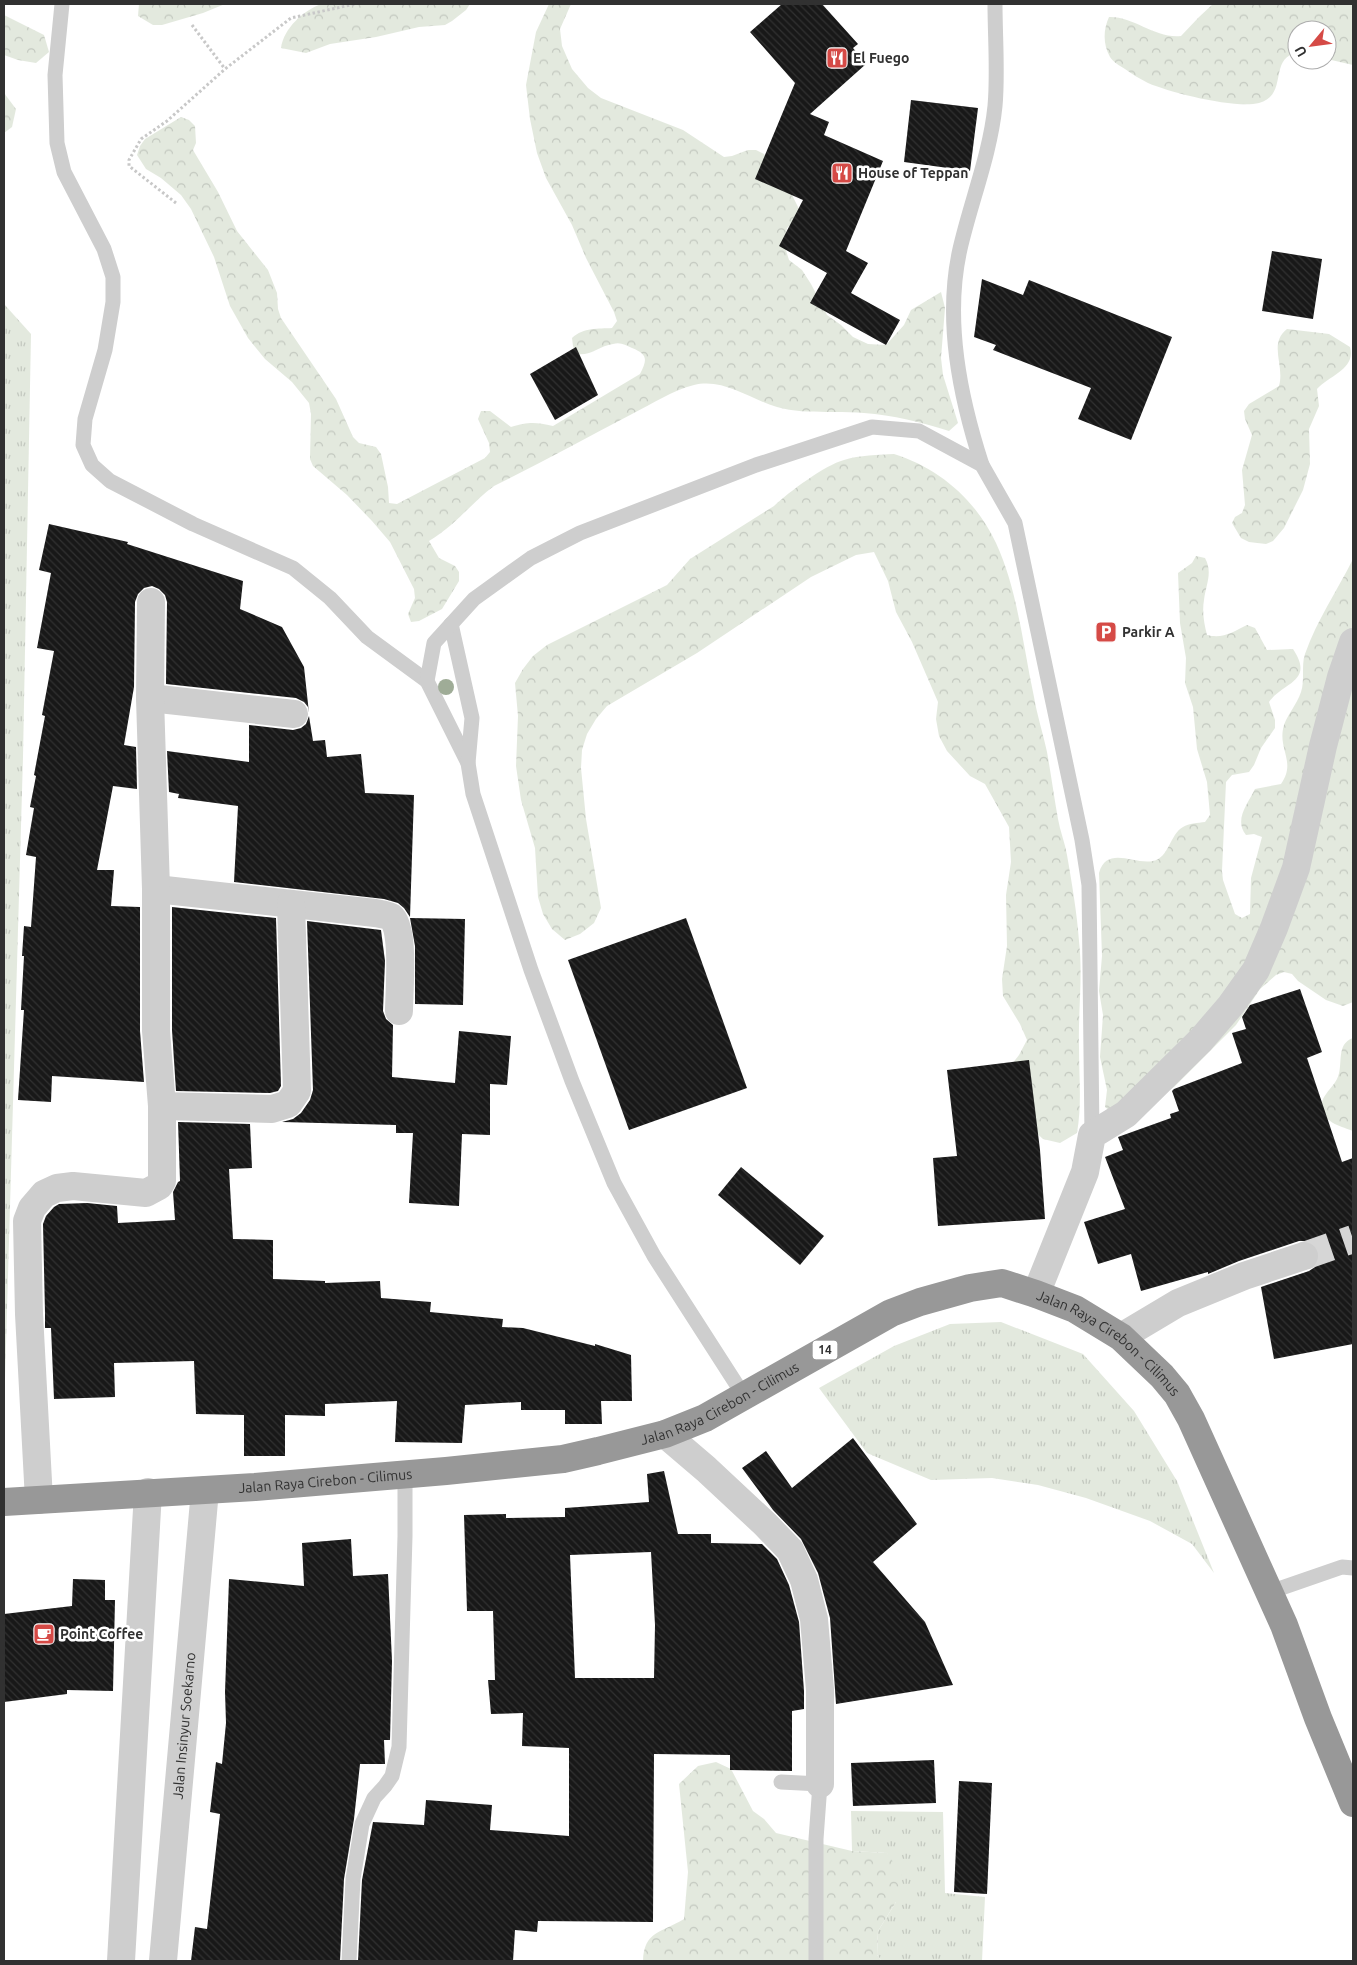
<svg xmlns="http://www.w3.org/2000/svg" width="1357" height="1965" viewBox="0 0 1357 1965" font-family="Ubuntu,sans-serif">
	<defs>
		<pattern id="grass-tufts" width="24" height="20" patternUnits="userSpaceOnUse" patternTransform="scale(1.25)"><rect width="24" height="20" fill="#e3e9de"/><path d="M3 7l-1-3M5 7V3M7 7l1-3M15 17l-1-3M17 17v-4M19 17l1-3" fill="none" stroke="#c3c8bf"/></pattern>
		<pattern id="forest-crowns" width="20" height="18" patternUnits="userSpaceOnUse" patternTransform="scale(1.25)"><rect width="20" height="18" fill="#e3e9de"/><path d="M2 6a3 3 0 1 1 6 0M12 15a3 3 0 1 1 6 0" fill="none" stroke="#c3c8bf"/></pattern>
		<pattern id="building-back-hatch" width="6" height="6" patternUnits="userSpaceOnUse" patternTransform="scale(1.25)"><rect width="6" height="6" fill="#181818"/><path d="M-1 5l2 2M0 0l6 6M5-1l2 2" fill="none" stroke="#313131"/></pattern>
	</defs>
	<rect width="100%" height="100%" fill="#fff"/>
	<g fill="url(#grass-tufts)">
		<path d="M4 304 31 334 23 757 4 1414Z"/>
		<path d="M1001 1322 1083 1354 1134 1411 1177 1481 1214 1573 1192 1544 1150 1521 1086 1498 1038 1485 992 1478 931 1480 867 1453 819 1388 894 1346 950 1324Z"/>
		<path d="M851 1811 943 1812 945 1893 985 1897 982 1961H882L877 1955 878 1931 896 1902 887 1853 852 1851Z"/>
	</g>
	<g fill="url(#forest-crowns)">
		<path d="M139 4H225L203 13 162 25H153L138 16Z"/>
		<path d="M321 4H470L466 10 452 21 445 25 419 27 376 37 330 44 306 53 281 48C284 28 303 11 321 4Z"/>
		<path d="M549 4H571L560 29 562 46 572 69 588 88 601 98 683 130 724 157 732 156 748 150H756L764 154 791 193 799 209V217L787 228 784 244 789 260 802 270 811 284 827 315 841 325 853 337 868 344 886 345 904 325 911 310 941 292 945 308 941 358 943 375 958 423 949 431C921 422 893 415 864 413 835 410 805 415 777 407 749 399 724 378 694 385 673 390 652 404 632 414 586 438 541 463 494 486 470 504 456 525 429 541L439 558 455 566 459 572V581L442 609 419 621 411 622 408 614 415 598 414 589 390 542 372 521 347 495 313 466 310 459 311 414 309 403 292 382 265 359 248 338 230 306 214 257 191 209 181 195 161 178 146 169 137 155 140 146 145 139 181 117 189 120 195 126 196 143 193 150 218 192 237 231 268 270 277 293 278 309 281 318 336 399 353 437 359 443 376 447 381 454 388 487 389 503 397 504 485 458 490 452 489 443 478 419 481 411H490L511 427C528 422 535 422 553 426L640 374C648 359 647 354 632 348 625 345 621 342 613 344 599 346 592 356 576 354L573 346 572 338C584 327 598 329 612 328L617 321 614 312 586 258 572 225 546 178 537 153 530 119 526 85 536 32Z"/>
		<path d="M1213 4H1353V65L1327 59V30H1297V53C1268 58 1289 95 1259 103 1236 109 1171 93 1148 83 1140 79 1132 74 1125 69 1120 66 1113 62 1110 57 1103 45 1103 30 1109 17 1133 16 1156 39 1181 36L1199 17Z"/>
		<path d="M4 15 44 35 49 52 36 63 18 60 4 55Z"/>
		<path d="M4 93 16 109 12 127 4 133Z"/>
		<path d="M1287 329 1329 334 1350 347C1356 369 1330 375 1317 389L1319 406 1309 429 1310 464 1303 490 1284 528 1273 541 1266 544 1249 542 1241 538 1232 523 1235 517 1242 513 1245 505 1242 470 1252 435 1245 419 1244 411 1249 404 1279 386C1285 365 1268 344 1287 329Z"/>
		<path d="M894 454C939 468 976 500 996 543 1018 591 1023 646 1034 697 1037 715 1043 733 1047 752 1051 774 1054 797 1058 819 1060 831 1065 843 1067 855 1072 884 1077 913 1079 941 1083 977 1078 1012 1079 1047 1079 1076 1082 1104 1077 1133L1060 1143 1043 1139 1031 1128 1009 1068 1019 1055 1027 1040 1020 1024 1003 996 1002 979 1007 946 1006 895 1011 862 1009 827 985 784 970 776 947 751 939 736 936 719 938 702 912 642 896 612 888 581 874 552 856 555 811 577 697 653 607 706 596 719 587 734 582 750 581 768 586 819 601 908 594 923 580 934 565 940 552 929 543 914 538 897 535 848 521 800 516 766 518 716 515 683 523 669 533 656 547 645 667 585 690 559 774 506C789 492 825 465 844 460 860 455 878 455 894 454Z"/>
		<path d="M1196 556 1205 558C1213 573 1206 584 1204 600 1202 611 1204 624 1207 635 1223 639 1233 632 1247 625L1255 628 1267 650 1293 649C1315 682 1283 682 1269 702L1275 720V728L1261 748 1254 765 1249 772 1232 775 1226 782 1222 871 1223 880 1235 914 1242 918 1250 914 1251 878 1262 837 1254 834 1246 835C1234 820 1247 805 1255 789L1281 784C1296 763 1279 750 1283 729 1285 717 1297 705 1301 692 1305 680 1301 666 1305 654 1317 620 1337 591 1353 559V1002L1343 1006 1326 1000 1298 981 1292 974 1284 972 1276 975 1260 989 1236 1025 1174 1087 1166 1092 1111 1112 1105 1107 1107 1090 1100 1057 1103 1015 1099 991 1102 956 1099 873C1107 845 1134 865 1153 861 1169 858 1170 834 1183 827 1189 823 1198 823 1205 822L1210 815 1207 782 1197 749 1193 707 1185 683 1186 658 1180 623 1178 573 1192 563Z"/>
		<path d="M1353 1038V1131C1343 1127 1325 1123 1322 1110 1319 1097 1332 1089 1337 1079 1344 1066 1335 1044 1353 1038Z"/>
		<path d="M716 1762 731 1769 753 1811 764 1819 776 1833 852 1851 887 1853 902 1875 896 1902 878 1931 877 1955 882 1961H643C644 1931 661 1933 684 1919L688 1872 679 1784 698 1766Z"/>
	</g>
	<g fill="url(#building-back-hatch)" fill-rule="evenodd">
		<path d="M782 4H822L858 44 853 48 866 64 810 114 829 122 824 135 883 161 846 251 868 263 851 293 900 320 886 345 810 303 827 273 779 246 803 200 755 179 795 83 750 32Z"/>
		<path d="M911 100 978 108 970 171 904 162Z"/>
		<path d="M1272 251 1322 259 1313 319 1262 311Z"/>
		<path d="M982 279 1023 295 1029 280 1172 337 1131 440 1078 419 1091 388 993 350 996 345 974 337Z"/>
		<path d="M576 347 598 395 555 420 530 374Z"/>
		<path d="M49 524 128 542 127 544 243 581 240 609 282 627 304 667 309 713 308 707 304 702 296 698 166 684 167 602 165 595 159 589 152 586 144 588 138 594 135 602 134 687 124 745 136 747 137 789 113 786 97 870H114L111 906 140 907V1031L144 1082 52 1076 51 1102 18 1100 24 1010H21L24 956H22L24 926 31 927 36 857 26 855 34 808 30 807 36 776 34 775 45 716 42 715 54 651 37 648 51 573 39 570Z"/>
		<path d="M309 716 313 741 325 740 327 757 361 754 365 793 414 795 410 917 404 908 398 903 384 899 234 882 238 806 178 798 179 794 169 792 167 751 249 762V725L293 730 301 728 306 724Z"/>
		<path d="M172 907 276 918 281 1086 278 1091 270 1093 176 1091 172 1030Z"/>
		<path d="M410 918 465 919 463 1005 415 1004V946Z"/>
		<path d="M686 918 747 1088 629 1130 568 960Z"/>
		<path d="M307 921 381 930 385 961 383 1011 386 1019 393 1025 392 1077 455 1083 459 1031 511 1036 507 1085 490 1084V1135L462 1134 459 1206 409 1203 413 1133H396V1125L282 1122 293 1119 301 1113 310 1100 313 1090Z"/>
		<path d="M1300 989 1322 1052 1307 1058 1342 1162 1353 1158V1344L1274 1359 1261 1287 1309 1271 1315 1267 1319 1260V1252L1314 1244 1307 1241H1299L1239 1261 1208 1274V1272L1141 1291 1131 1254 1098 1264 1084 1222 1125 1209 1105 1157 1123 1150 1118 1137 1171 1118 1170 1114 1179 1111 1172 1091 1174 1089 1242 1063 1232 1033 1246 1029 1242 1017 1250 1005Z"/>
		<path d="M1029 1060 1040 1150 1045 1219 938 1226 933 1158 957 1156 947 1070Z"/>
		<path d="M178 1122 250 1124 252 1168 229 1169 233 1239 273 1240V1279L325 1281V1283L380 1281 381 1298 431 1302 430 1312 503 1319 502 1327 523 1328 595 1346V1344L631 1355 632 1401H601L602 1424H565V1410H521V1402L465 1405 462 1443 395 1442 397 1401 325 1404V1416L285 1415V1456H244V1415L196 1414 194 1361 114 1363 115 1397 54 1399 51 1328H45V1313L43 1224 46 1216 54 1207 59 1204 87 1203 117 1206 118 1223 175 1220 173 1192 178 1182 180 1181Z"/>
		<path d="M741 1167 824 1236 800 1265 718 1195Z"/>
		<path d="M853 1438 917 1524 873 1562 925 1622 953 1685 836 1704 830 1618 818 1573 801 1539 773 1510 742 1468 766 1451 792 1488Z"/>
		<path d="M664 1471 678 1534H711V1543L762 1544 777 1559 789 1585 799 1622 804 1691V1709L792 1711V1771L730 1770V1755L654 1754 653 1922 538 1921 537 1932 515 1930 513 1961H358L362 1880 373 1822 424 1825 426 1800 492 1805 490 1830 569 1836V1748L522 1746 523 1713 491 1714 488 1680H495L493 1611H467L464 1515 506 1514V1518L565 1517V1508L649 1502 647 1474ZM651 1552 655 1625 654 1678H575L570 1555Z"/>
		<path d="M351 1539 353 1576 388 1574 392 1661 390 1740H384L385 1764H360L354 1819 344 1879 340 1961H191L195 1927 207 1929 220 1814 210 1812 216 1762 222 1764 226 1723 225 1692 229 1579 304 1586 302 1543Z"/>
		<path d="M73 1579 105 1580V1600H115L113 1691 67 1690V1694L4 1702V1614L72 1606Z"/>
		<path d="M934 1760 936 1803 853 1806 851 1763Z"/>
		<path d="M959 1781 992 1783 987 1894 954 1892Z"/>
	</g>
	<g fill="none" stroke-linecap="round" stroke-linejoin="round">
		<path stroke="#d6d6d6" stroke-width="28" stroke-dasharray="28 14" stroke-linecap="butt" d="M1304 1256 1353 1239"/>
		<g stroke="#c8c8c8" stroke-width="3" stroke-dasharray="2.5 2.5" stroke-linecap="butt">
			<path d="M192 25 225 69"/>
			<path d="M176 203 129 166V160L141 139 167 121 225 69 291 18 355 4"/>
		</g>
		<g stroke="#cecece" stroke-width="15">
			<path d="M62 4 55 75 57 143 64 172 104 249 113 277V302L105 350 85 419 83 445 92 465 110 481 193 524 293 568 330 598 367 637 427 681 468 763"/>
			<path d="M982 465C960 397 944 320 960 249 971 201 990 155 995 106 998 74 995 36 995 4"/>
			<path d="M451 624 472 718 468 763 473 794 531 970 572 1081 614 1183 654 1256 744 1396"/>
			<path d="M427 681 434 643 474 599 531 558 580 533 756 465 872 427 919 431 982 465 1015 523 1082 840 1089 885 1092 1135"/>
			<path d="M1270 1592 1342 1567 1353 1568"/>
			<path d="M781 1782 820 1784 816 1839V1961"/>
			<path d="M349 1961 353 1879 362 1824 374 1798 385 1786 392 1776 399 1747 405 1536V1474"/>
		</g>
		<g stroke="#cecece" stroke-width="28">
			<path d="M150 698 294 714"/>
			<path d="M156 889 375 913C380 914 387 915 391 917 405 927 399 993 399 1011"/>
			<path d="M162 1106 272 1109 288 1104 297 1091 291 904"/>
			<path d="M1036 1294 1085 1172 1092 1135 1126 1114 1201 1040 1231 1005 1256 970 1274 928 1296 868 1323 746 1341 677 1353 642"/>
			<path d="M1121 1337 1178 1303 1244 1276 1304 1256"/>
			<path d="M665 1434 706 1469 765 1524 790 1550 804 1580 814 1619 820 1690V1784"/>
			<path d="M39 1500 29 1314 27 1221 32 1208 44 1194 57 1188 73 1186 146 1193 159 1186 162 1181V1106L156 1031V889L150 698 151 602"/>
			<path d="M121 1961 148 1492"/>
			<path id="s1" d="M163 1961 205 1490"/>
		</g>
		<path stroke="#989898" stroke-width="28" id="s2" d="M4 1502 255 1487 446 1471 563 1459 598 1451 665 1434 705 1418 891 1313 920 1302 970 1288 1002 1283 1036 1294 1075 1309 1121 1337 1162 1376 1177 1394 1191 1419 1284 1625 1318 1718 1353 1803"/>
	</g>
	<circle fill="#9fac97" cx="446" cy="687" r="8"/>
	<defs>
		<g id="restaurant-square" transform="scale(1.125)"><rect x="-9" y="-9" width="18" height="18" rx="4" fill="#d54a46" stroke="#fff"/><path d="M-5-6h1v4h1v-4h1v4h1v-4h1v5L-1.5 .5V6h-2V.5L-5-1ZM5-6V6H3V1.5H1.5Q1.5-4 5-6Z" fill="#fff"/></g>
		<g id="parking-square" transform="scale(1.125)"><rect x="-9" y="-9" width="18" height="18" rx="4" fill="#d54a46" stroke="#fff"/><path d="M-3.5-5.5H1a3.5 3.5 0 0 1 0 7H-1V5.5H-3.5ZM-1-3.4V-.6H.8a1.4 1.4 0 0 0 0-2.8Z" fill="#fff"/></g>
		<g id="cafe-square" transform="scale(1.125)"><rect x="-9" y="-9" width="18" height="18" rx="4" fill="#d54a46" stroke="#fff"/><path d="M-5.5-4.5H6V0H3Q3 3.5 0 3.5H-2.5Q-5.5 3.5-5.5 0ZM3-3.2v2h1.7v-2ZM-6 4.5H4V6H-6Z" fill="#fff"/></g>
	</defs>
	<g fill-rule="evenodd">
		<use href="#restaurant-square" x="837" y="58"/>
		<use href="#restaurant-square" x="842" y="173"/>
		<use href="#parking-square" x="1106" y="632"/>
		<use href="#cafe-square" x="44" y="1634"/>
	</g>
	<g text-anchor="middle" stroke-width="5" stroke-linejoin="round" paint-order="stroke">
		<rect fill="#fff" stroke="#6f6f6f" stroke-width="1" x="812.5" y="1340.5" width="25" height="19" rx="4"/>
		<g font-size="12" font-weight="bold" fill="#313131">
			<text x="825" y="1354">14</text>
		</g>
		<g font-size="14" font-weight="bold" fill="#313131" stroke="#fff" text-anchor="start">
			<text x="853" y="63">El Fuego</text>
			<text x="858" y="178">House of Teppan</text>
			<text x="1122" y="637">Parkir A</text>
			<text x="60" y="1639">Point Coffee</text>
		</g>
		<g font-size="14" fill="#313131" stroke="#fff">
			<text dy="5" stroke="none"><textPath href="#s2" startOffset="1162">Jalan Raya Cirebon - Cilimus</textPath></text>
			<text dy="5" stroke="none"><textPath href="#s2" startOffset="728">Jalan Raya Cirebon - Cilimus</textPath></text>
			<text dy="5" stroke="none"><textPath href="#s2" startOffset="322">Jalan Raya Cirebon - Cilimus</textPath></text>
			<text dy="5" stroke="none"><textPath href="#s1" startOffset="236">Jalan Insinyur Soekarno</textPath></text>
		</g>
	</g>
	<rect width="1357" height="1965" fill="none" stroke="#313131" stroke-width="10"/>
	<g transform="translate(1312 45) rotate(241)"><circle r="24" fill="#ffffff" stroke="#adadad"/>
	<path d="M0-4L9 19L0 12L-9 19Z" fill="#d54a46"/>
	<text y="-8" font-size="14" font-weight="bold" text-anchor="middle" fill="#313131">U</text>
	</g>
</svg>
